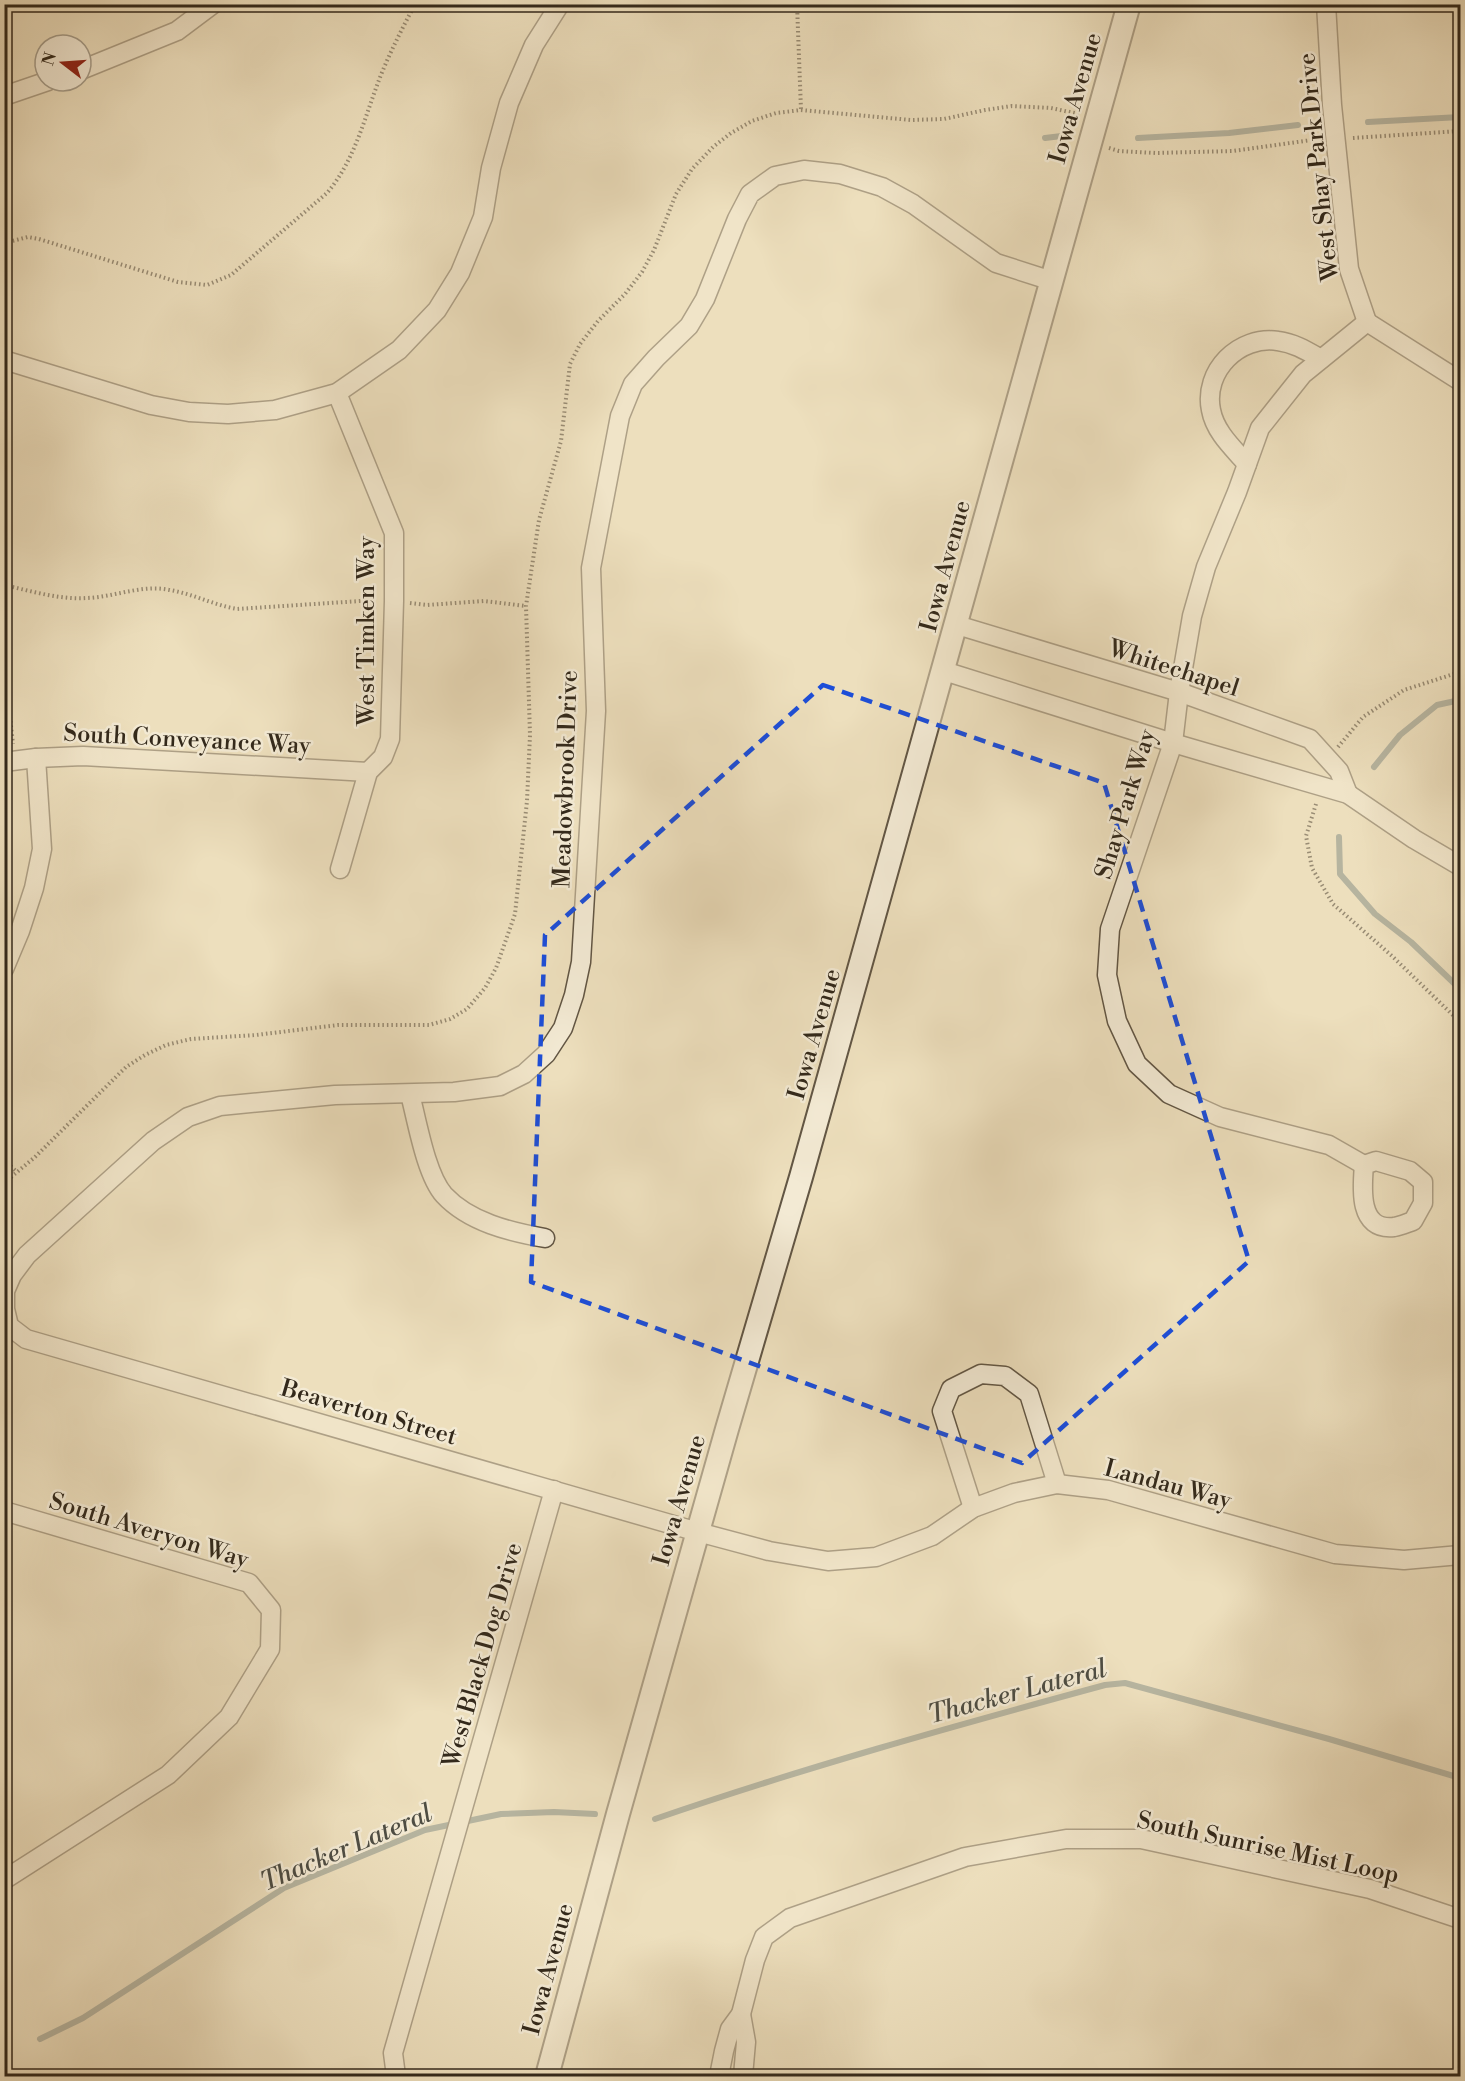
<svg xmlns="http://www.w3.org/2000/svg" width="1465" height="2081" viewBox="0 0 1465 2081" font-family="'Libre Bodoni',serif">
	<rect width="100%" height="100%" fill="#eddfbd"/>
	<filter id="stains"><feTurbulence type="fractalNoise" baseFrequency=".00333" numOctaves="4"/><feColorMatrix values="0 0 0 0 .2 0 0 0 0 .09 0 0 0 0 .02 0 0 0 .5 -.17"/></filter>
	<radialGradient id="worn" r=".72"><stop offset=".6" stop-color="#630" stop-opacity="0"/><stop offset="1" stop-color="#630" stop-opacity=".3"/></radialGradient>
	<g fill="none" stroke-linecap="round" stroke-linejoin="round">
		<g stroke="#73807b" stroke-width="6">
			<path d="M1368 122 1460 117"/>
			<path d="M1045 138 1070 135"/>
			<path d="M1138 138 1229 133 1298 125"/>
			<path d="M1374 767 1400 735 1437 705 1460 700"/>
			<path d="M1339 837 1340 874 1375 914 1411 942 1460 989"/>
			<path d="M655 1819C803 1768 954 1726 1105 1685L1125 1683 1329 1739 1460 1778"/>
			<path d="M40 2039 83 2018 284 1888 425 1830 501 1814 554 1812 595 1814"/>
		</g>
		<g stroke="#625644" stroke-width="21">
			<g id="minor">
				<path d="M1326 4 1332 105 1349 269 1367 322"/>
				<path d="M81 70 177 31 213 4"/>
				<path d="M4 96 48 81"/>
				<path d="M1052 281 996 263 913 204 882 187 840 174 804 170 775 176 750 194 737 219 705 299 689 326 656 358 633 384 620 416 591 568 596 711 581 962 574 995 563 1028 546 1054 524 1074 500 1086 454 1092 335 1095 220 1106 188 1117 153 1141 27 1255 12 1275 5 1291V1309L9 1326 26 1339 698 1532 769 1551 828 1561 876 1557 932 1536 973 1508 1014 1493 1057 1484 1108 1490 1335 1554 1404 1560 1460 1555"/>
				<path d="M1367 322 1460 381"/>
				<path d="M4 360 151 405 189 412 228 414 275 410 337 393 399 350 437 310 460 273 483 217 491 168 509 103 534 45 560 4"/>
				<path d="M337 393 394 533V601L390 739 383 757 368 772 340 869"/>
				<path d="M1247 464C1233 448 1215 432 1211 410 1203 371 1239 335 1278 341 1294 343 1307 351 1321 359"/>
				<path d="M957 625 1179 692 1310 739 1339 771 1348 794"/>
				<path d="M944 671 1173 743 1348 794 1414 839 1460 866"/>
				<path d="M4 762 36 758 83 756 368 772"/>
				<path d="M4 969 20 931 34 888 42 849 36 758"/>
				<path d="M410 1094C417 1121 426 1175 444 1195 469 1222 510 1232 545 1238"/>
				<path d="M1376 1161 1410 1171 1423 1182V1203L1413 1221C1407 1223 1400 1226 1394 1227 1358 1231 1362 1188 1364 1165Z"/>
				<path d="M1364 1165 1329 1145 1220 1117 1169 1094 1137 1064 1117 1021 1107 975 1110 929 1173 743 1179 692 1192 616 1206 567 1237 492 1260 428 1303 374 1367 322"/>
				<path d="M973 1508 942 1411 951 1389 981 1374 1005 1376 1029 1394 1057 1484"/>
				<path d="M4 1511 249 1583 271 1610 270 1649 229 1717 168 1775 4 1880"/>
				<path d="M741 2014 746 2042 743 2076"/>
				<path d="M396 2076 393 2053 554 1490"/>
				<path d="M719 2076 724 2051 730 2029 741 2014 755 1960 764 1937 790 1918 965 1857 1066 1839H1141L1370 1889 1460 1919"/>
			</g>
		</g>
		<g stroke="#625644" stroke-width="26">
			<path id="tertiary" d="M547 2076 618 1814 727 1429 801 1177 1129 4"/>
		</g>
		<g stroke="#33291b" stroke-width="4" stroke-dasharray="1.5 3" stroke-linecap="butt">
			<path d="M797 4 801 110"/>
			<path d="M1353 138 1460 131"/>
			<path d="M1109 148 1119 151 1156 153 1233 151 1319 139"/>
			<path d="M4 243 28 237 39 239 178 282 207 285 231 275 327 193C355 160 364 119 379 80 389 54 402 29 415 4"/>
			<path d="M4 585C31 591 60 600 87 598 115 597 142 584 170 590 193 594 214 605 237 609L376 600"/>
			<path d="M410 603 427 605 484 601 526 606"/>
			<path d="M4 611 10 586"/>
			<path d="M4 663 13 744"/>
			<path d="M1338 747 1363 717 1404 690 1460 672"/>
			<path d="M1316 804 1306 836 1312 868 1333 904 1392 956 1460 1022"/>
			<path d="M4 1160 17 1172"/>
			<path d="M4 1183 35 1157 126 1067 145 1055 166 1045 191 1039 256 1035 338 1025H429L450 1019 467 1009 485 988 496 968 515 914 527 801 530 735 526 606 539 520 561 441 570 364 580 344 598 321 625 294 642 272 654 250 676 194 692 169 713 147 731 133 752 121 776 113 801 110 911 120 944 119 985 110 1012 106 1051 108 1079 114"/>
		</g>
		<use href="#minor" stroke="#f3ead4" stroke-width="18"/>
		<use href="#tertiary" stroke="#f3ead4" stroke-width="22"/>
	</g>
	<path d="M0 0H1465V2081H0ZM823 685 1104 783 1249 1261 1022 1463 531 1282 545 935Z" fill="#eddfbd" fill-opacity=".55" fill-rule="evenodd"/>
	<path fill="none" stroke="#1d4ed8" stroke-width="4.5" stroke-dasharray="12 8" stroke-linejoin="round" d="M823 685 1104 783 1249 1261 1022 1463 531 1282 545 935Z"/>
	<g text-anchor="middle" stroke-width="5" stroke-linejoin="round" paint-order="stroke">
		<g font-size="24" fill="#33291b" stroke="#f3ead4">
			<text transform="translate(1075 98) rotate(-74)" y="8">Iowa Avenue</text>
			<text transform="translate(1318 167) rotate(-96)" y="8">West Shay Park Drive</text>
			<text transform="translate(945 566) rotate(-75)" y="8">Iowa Avenue</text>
			<text transform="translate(366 631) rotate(-90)" y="8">West Timken Way</text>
			<text transform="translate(1174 668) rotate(18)" y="8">Whitechapel</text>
			<text transform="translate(187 739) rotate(3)" y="8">South Conveyance Way</text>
			<text transform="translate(565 779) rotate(-88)" y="8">Meadowbrook Drive</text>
			<text transform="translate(1125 804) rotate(-73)" y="8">Shay Park Way</text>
			<text transform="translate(814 1034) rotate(-74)" y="8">Iowa Avenue</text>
			<text transform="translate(369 1412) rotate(16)" y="8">Beaverton Street</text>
			<text transform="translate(1168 1484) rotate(15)" y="8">Landau Way</text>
			<text transform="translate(679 1500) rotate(-74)" y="8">Iowa Avenue</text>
			<text transform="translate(149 1530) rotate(17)" y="8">South Averyon Way</text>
			<text transform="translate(482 1655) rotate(-74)" y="8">West Black Dog Drive</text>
			<text transform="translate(1268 1847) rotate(12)" y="8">South Sunrise Mist Loop</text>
			<text transform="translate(548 1969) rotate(-75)" y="8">Iowa Avenue</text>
		</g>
		<g font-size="26" font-style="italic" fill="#4e4d43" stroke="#f3ead4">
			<text transform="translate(1017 1691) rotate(-15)" y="9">Thacker Lateral</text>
			<text transform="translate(346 1847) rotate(-23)" y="9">Thacker Lateral</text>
		</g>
	</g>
	<rect width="1465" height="2081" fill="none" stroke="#eddfbd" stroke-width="24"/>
	<rect x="6" y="6" width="1453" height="2069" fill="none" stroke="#33291b" stroke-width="3"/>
	<rect x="12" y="12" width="1441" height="2057" fill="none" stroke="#33291b" stroke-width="1.5"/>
	<g transform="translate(63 63) rotate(287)"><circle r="28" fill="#f3ead4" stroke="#a69d8a" stroke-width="1.5"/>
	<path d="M0-4.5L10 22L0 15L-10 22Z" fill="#8f2418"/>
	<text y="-9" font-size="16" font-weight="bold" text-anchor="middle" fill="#33291b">N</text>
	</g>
	<rect width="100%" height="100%" filter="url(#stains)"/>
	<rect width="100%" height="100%" fill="url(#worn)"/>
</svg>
